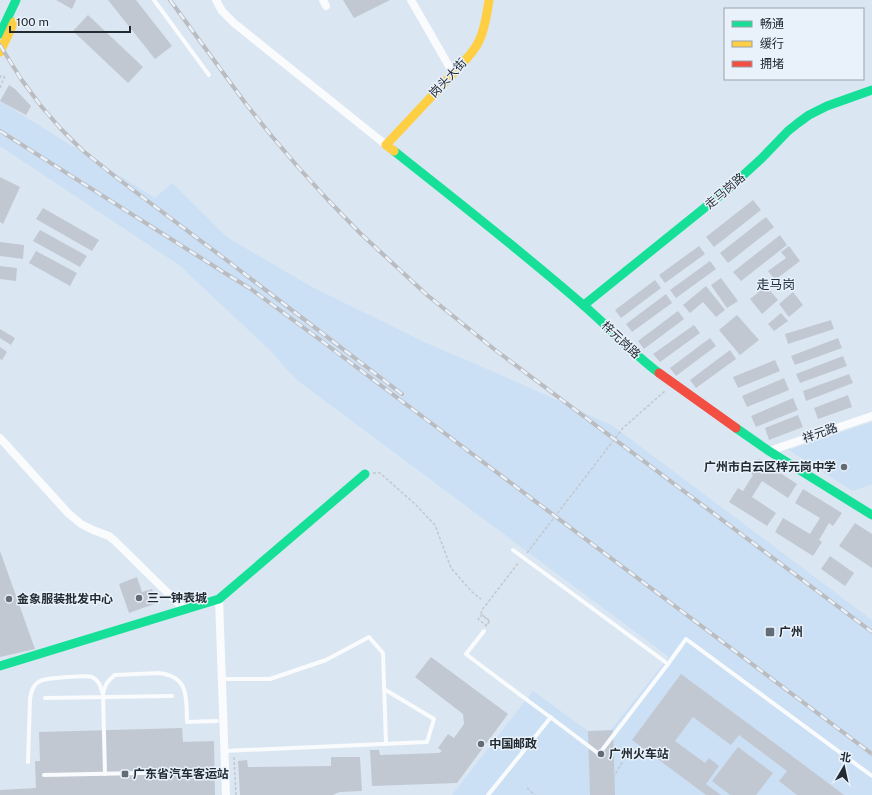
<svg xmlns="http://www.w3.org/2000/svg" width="872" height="795" viewBox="0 0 872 795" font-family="'Public Sans','Noto Sans SC',sans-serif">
	<rect width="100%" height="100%" fill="#dae6f2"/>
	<g fill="#cbdff5">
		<path d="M0 101 155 198 172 183 228 238 312 287 424 342 519 383 613 426 872 620V795H452L533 691 602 741 669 657 301 383 288 371 271 351 179 265 0 146Z"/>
		<path d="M872 422V484L853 491 789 450Z"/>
	</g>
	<g fill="#c2c8d2">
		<path d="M56 0H76L72 9Z"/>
		<path d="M108 0H136L172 46 155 59Z"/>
		<path d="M343 0H390L354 18Z"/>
		<path d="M88 15 143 67 128 83 73 31Z"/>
		<path d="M9 85 15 89 31 106 26 115 0 101Z"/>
		<path d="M0 177 20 187 3 224 0 222Z"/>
		<path d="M753 200 761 210 714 247 706 237Z"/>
		<path d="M43 208 99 240 92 251 36 219Z"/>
		<path d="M766 217 774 227 728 263 720 253Z"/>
		<path d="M40 230 87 256 80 267 33 241Z"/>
		<path d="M780 235 787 245 741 281 733 272Z"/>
		<path d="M0 242 24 245 23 259 0 256Z"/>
		<path d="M699 246 705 254 665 283 659 275Z"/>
		<path d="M789 246 800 261 775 280 768 271 786 258 781 252Z"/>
		<path d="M36 251 77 273 70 286 29 263Z"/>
		<path d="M710 261 716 269 676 298 670 290Z"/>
		<path d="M0 266 17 268 16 281 0 279Z"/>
		<path d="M721 278 738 301 727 308 711 285Z"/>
		<path d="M655 280 661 288 621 318 615 310Z"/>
		<path d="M706 286 725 310 716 317 703 302 690 313 683 305Z"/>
		<path d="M766 286 778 300 762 314 750 299Z"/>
		<path d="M793 292 803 305 789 317 779 304Z"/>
		<path d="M666 294 672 303 632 332 626 324Z"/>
		<path d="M678 311 684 319 644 349 638 341Z"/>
		<path d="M781 313 788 321 774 331 768 324Z"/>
		<path d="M737 315 759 340 740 355 719 330Z"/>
		<path d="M831 320 834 329 788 344 785 334Z"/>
		<path d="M694 325 700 333 660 362 653 354Z"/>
		<path d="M0 329 15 338 11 345 0 338Z"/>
		<path d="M710 338 716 346 676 376 670 368Z"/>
		<path d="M838 338 842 348 795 365 791 356Z"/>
		<path d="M0 347 7 352 2 360 0 359Z"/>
		<path d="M730 350 736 359 696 388 690 380Z"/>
		<path d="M843 356 847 366 800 383 796 374Z"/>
		<path d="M775 360 780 371 738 388 733 377Z"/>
		<path d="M849 374 853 383 806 401 803 391Z"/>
		<path d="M784 378 789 390 747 407 742 396Z"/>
		<path d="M848 395 852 407 818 419 814 408Z"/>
		<path d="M793 398 798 410 756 427 751 416Z"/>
		<path d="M798 415 803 427 769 440 765 428Z"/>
		<path d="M759 459 797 484 788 498 762 481 752 497 776 513 767 526 729 502 738 488 743 491 753 475 750 473Z"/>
		<path d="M803 489 842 513 833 526 829 523 819 540 822 542 813 556 775 532 783 518 810 534 820 518 795 503Z"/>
		<path d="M855 523 872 534V568L839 546Z"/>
		<path d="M0 551 35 649 0 657Z"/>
		<path d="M830 556 854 573 845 586 821 569Z"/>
		<path d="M137 577 142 592 152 589 157 603 129 613 119 584Z"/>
		<path d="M431 657 508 714 457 783 372 786 370 750H379L380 755 439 753 442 751 438 748 448 734 454 738 464 724 463 714 415 677Z"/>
		<path d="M681 674 796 759 844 795H797L779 781 787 771 739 735 731 745 693 717 675 741 705 763 709 758 719 766 706 784 721 795H706L690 783 632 740Z"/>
		<path d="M182 728 183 742 214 741 215 795H0V790L36 788 35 761H40L39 732Z"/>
		<path d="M613 730 615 795H590L588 731Z"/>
		<path d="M738 747 773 773 756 795H730L712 781Z"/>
		<path d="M331 757H360L362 791 340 792 337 793 333 795H240L238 761 247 760 248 767 331 766Z"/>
	</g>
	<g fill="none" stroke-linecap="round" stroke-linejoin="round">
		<g stroke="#c3c8cd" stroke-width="1.5" stroke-dasharray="3 2" stroke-linecap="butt">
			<path d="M0 78 1 75"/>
			<path d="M0 88 5 75"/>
			<path d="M373 473H380L415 504 435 525 451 568 472 592 481 599"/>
			<path d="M527 553 623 428 665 391"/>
			<path d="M485 626 486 625 489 621 482 615 478 619 486 625V626L490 621 481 614 482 610 519 562"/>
			<path d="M504 743 509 747"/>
			<path d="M234 757 236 795"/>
			<path d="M527 788 535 795"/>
			<path d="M603 795 631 747"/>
		</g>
		<g stroke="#f9fbfd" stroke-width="4">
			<path d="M154 0 209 75"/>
			<path d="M484 631 466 654C510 688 555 720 599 754L668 664 513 550"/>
			<path d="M668 664 686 639 872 776"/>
			<path d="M222 679H270L326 660 369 637 383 653 386 744"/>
			<path d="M45 698 172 696"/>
			<path d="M224 751 427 742 434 719 384 689"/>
			<path d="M28 762 30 699C31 693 32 687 37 683 39 682 41 680 43 680 49 678 87 675 92 677 98 680 101 686 102 692"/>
			<path d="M105 774 103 694C104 685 108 680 115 675L159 673C190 677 186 698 187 722L217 721"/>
			<path d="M44 775 188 772"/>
			<path d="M488 795 551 717"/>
		</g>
		<g stroke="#f9fbfd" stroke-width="8">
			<path d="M216 0 222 11 234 23 386 145"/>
			<path d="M323 0 326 6"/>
			<path d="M411 0 453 73"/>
			<path d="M0 438 68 513 81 524 93 530 109 536 115 541 184 609"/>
			<path d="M769 451 872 416"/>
			<path d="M219 599 226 795"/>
		</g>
		<g stroke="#16e098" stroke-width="9">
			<path d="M0 34 16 0"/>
			<path d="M394 151C457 201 521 251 582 304 608 326 631 352 659 373"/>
			<path d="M584 305 728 189 762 158 788 131 798 123 809 115 827 106 872 90"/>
			<path d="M736 428 769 451 872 515"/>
			<path d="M0 666 219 599 365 474"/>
		</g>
		<g stroke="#ffcf43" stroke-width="9">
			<path d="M0 52 14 22"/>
			<path d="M394 151 386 145 462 64C468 57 475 50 479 41 485 29 487 13 489 0"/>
		</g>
		<path stroke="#f24e42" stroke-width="9" d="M659 373 736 428"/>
		<g stroke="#babcbf" stroke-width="4">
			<g id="rail">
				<path d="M170 0 246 104 270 134 298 167 328 200 360 233 427 295 494 349 872 632"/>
				<path d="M0 45 21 79 41 106 61 129 82 150 117 178 225 259 402 394"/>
				<path d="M0 131 228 275 251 289 319 339 872 754"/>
			</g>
		</g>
		<use href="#rail" stroke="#e9f1fb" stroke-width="2.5" stroke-dasharray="8" stroke-linecap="butt"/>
	</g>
	<g fill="#626c75" stroke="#e9f1fb" stroke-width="1.5">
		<circle cx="844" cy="467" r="4"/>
		<circle cx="139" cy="598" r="4"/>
		<circle cx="9" cy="599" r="4"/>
		<rect x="765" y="627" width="10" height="10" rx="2"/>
		<circle cx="481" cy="744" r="4"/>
		<circle cx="601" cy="754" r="4"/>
		<rect x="121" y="770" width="8" height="8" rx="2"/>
	</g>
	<g text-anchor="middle" stroke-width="3" stroke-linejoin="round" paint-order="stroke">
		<g font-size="12" fill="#222a32" stroke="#e9f1fb">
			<text transform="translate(448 78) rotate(-47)" y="4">岗头大街</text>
			<text transform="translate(725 191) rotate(-40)" y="4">走马岗路</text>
			<text transform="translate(621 340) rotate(43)" y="4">梓元岗路</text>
			<text transform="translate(820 433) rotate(-19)" y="4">祥元路</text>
		</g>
		<g font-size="12" font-weight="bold" fill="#222a32" stroke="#e9f1fb" text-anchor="start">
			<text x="836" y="471" text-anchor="end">广州市白云区梓元岗中学</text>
			<text x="147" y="602">三一钟表城</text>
			<text x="17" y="603">金象服装批发中心</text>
			<text x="779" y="636">广州</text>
			<text x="489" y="748">中国邮政</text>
			<text x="609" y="758">广州火车站</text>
			<text x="133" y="778">广东省汽车客运站</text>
		</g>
		<g font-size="13" fill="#1e2f40" stroke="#e9f1fb">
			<text x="776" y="289">走马岗</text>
		</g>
	</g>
	<rect x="724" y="8" width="140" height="72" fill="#e9f1fb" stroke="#99a1ab"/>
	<rect x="732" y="21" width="20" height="6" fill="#16e098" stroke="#99a1ab"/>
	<text x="760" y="28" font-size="12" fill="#222a32">畅通</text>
	<rect x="732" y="41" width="20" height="6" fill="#ffcf43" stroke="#99a1ab"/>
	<text x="760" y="48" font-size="12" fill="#222a32">缓行</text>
	<rect x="732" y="61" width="20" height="6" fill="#f24e42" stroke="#99a1ab"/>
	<text x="760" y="68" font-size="12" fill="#222a32">拥堵</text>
	<g transform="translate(844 767) rotate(9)" stroke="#e9f1fb" stroke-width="3" paint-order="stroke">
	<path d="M0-3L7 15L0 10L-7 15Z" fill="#222a32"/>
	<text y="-6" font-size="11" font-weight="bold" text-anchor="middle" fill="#222a32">北</text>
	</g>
	<path d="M10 26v6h120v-6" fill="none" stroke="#222a32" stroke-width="2"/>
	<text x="16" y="26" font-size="12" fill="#222a32" stroke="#e9f1fb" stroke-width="3" paint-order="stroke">100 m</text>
</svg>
